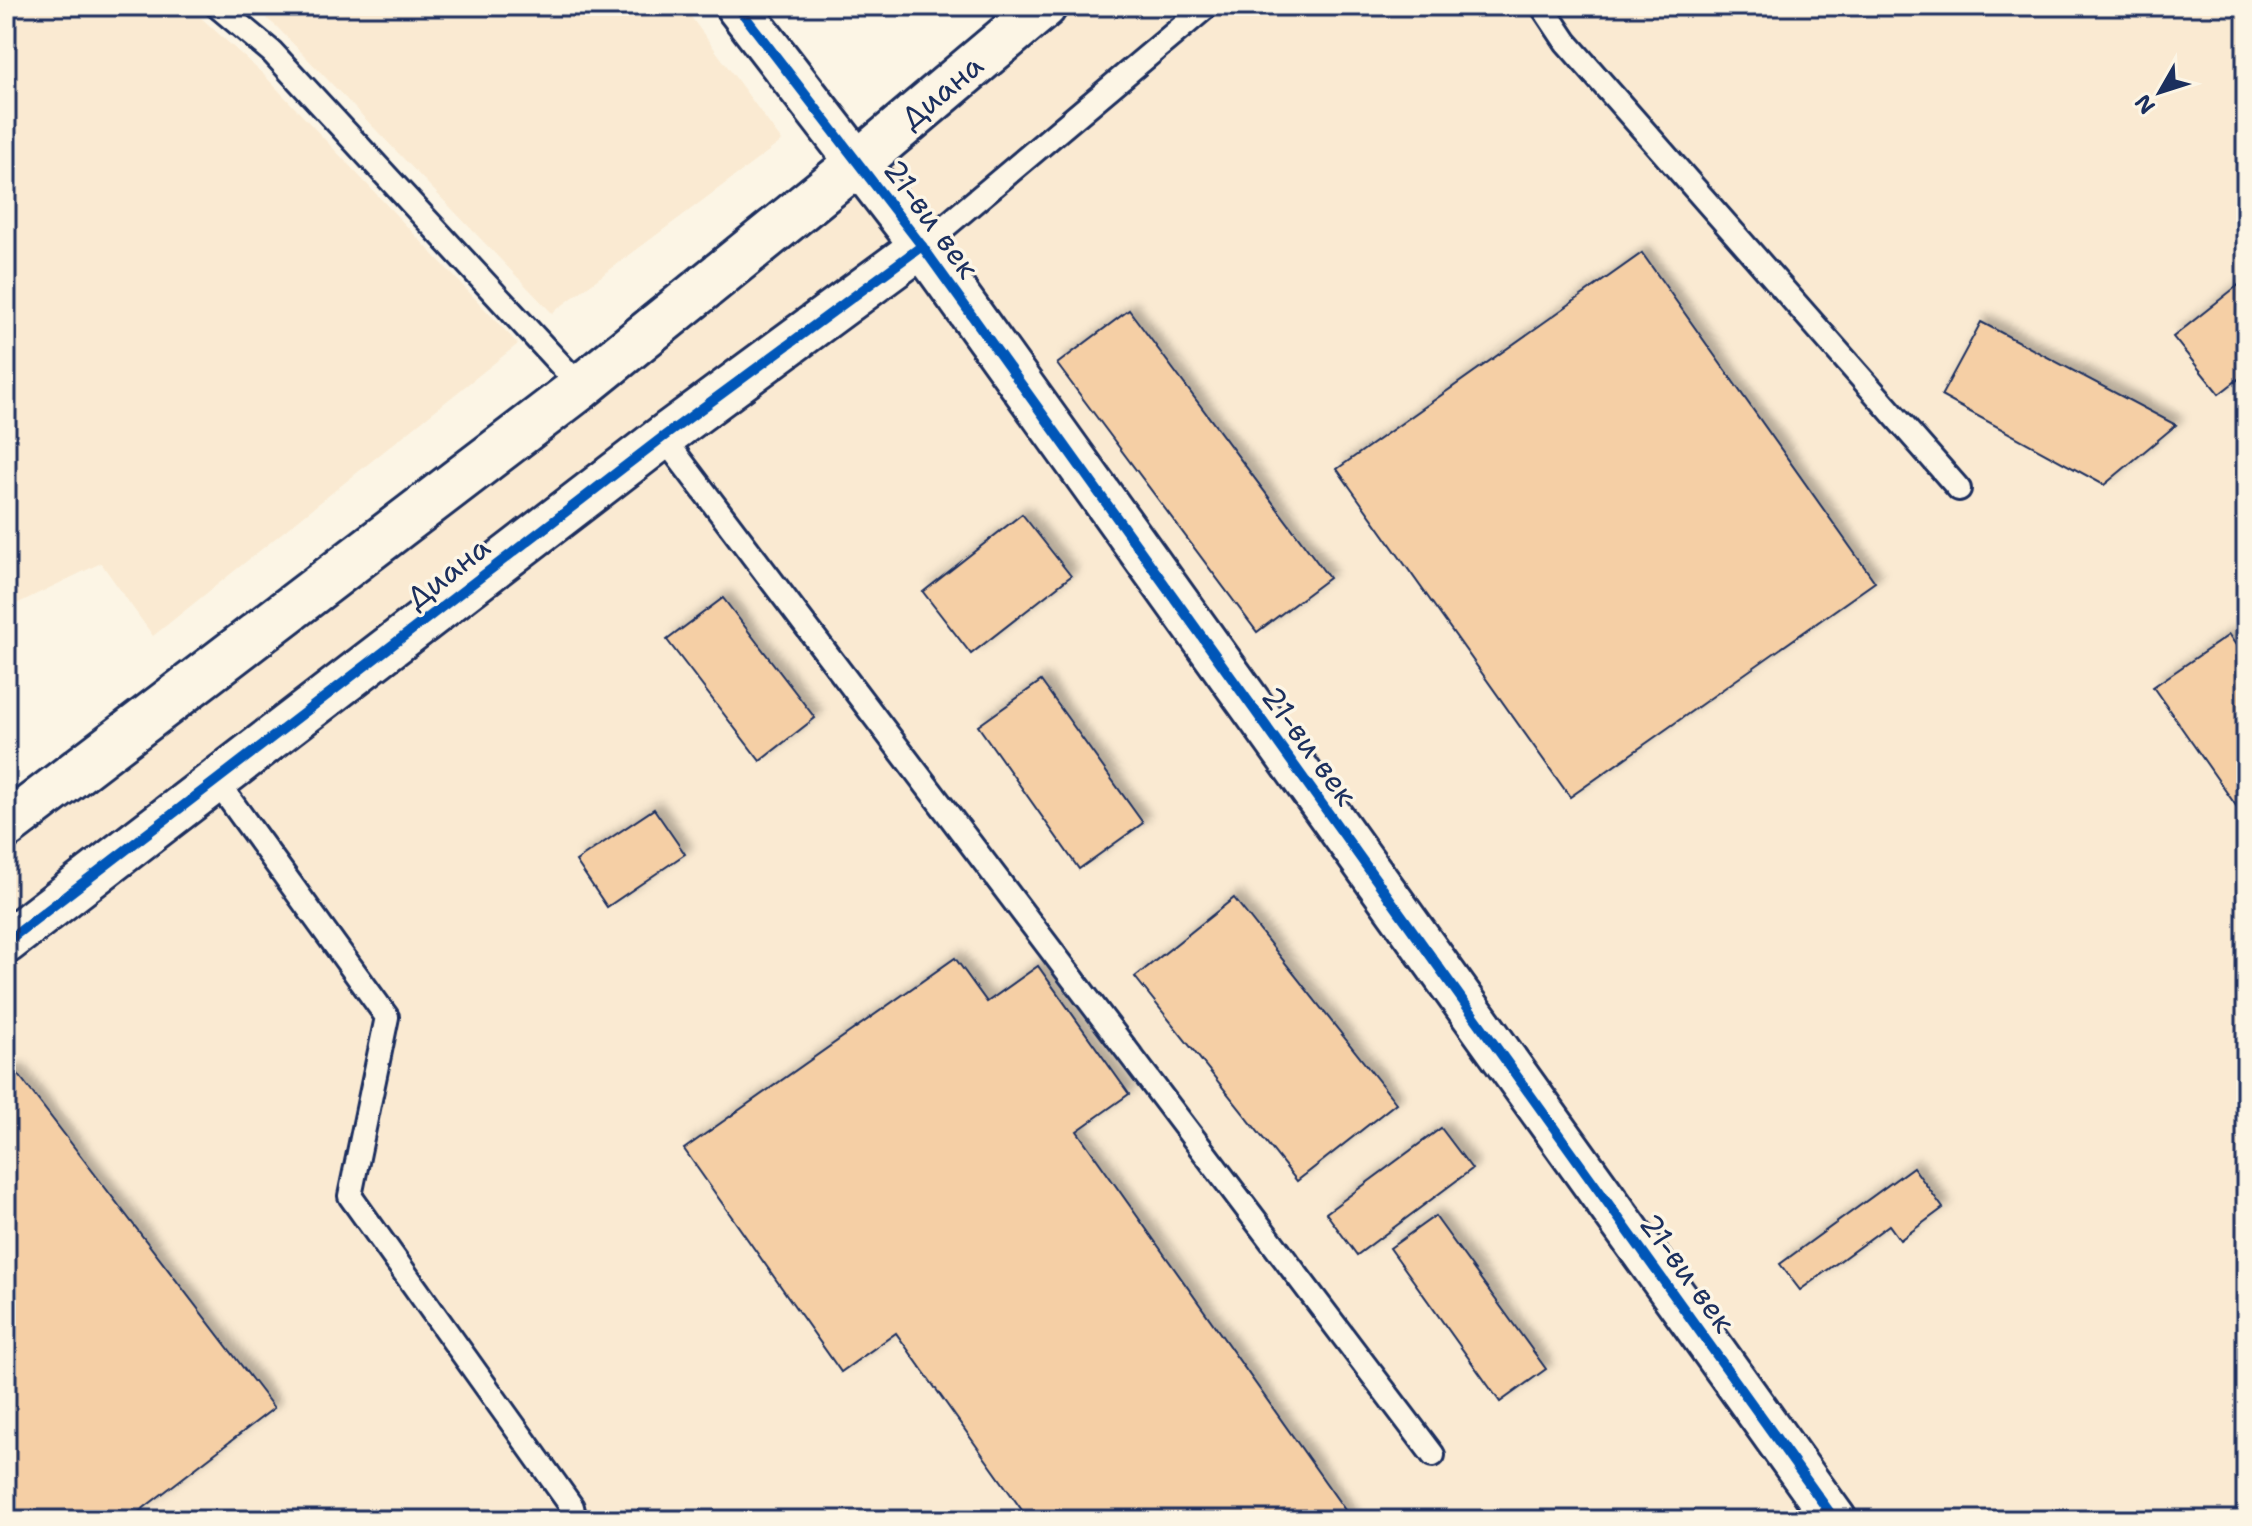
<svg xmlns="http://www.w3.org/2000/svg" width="2252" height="1526" viewBox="0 0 2252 1526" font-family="'Shantell Sans',sans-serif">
	<defs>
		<filter id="shadow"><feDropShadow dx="7" dy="-7" stdDeviation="4" flood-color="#0004"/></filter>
	</defs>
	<rect width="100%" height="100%" fill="#fcf5e5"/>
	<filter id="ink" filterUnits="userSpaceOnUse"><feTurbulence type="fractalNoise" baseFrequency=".0125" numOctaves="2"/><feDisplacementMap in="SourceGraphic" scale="16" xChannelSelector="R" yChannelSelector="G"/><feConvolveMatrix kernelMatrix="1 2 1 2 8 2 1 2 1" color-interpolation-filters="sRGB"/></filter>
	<g filter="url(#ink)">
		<g fill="#faead2">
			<path d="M6 6H188L263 74 518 344 153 636 101 563 6 609Z"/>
			<path d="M252 6H683L782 141 552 313 277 27Z"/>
			<path d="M1044 6H2246V1520H6V826Z"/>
		</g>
		<g fill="#f5cfa5" stroke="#1b2f5e" stroke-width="2" filter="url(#shadow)">
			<path d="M1642 253 1875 582 1570 797 1337 469Z"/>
			<path d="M2246 279V373L2219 394 2173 337Z"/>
			<path d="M1129 310 1329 578 1257 632 1057 364Z"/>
			<path d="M1981 322 2176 425 2104 485 1941 396Z"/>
			<path d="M1022 514 1071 576 971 654 923 592Z"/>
			<path d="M723 598 815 718 760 761 667 640Z"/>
			<path d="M2229 635 2246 660V820L2153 687Z"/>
			<path d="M1041 681 1143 823 1079 869 978 726Z"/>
			<path d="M654 809 685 854 607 907 576 861Z"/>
			<path d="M1234 898 1396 1103 1297 1181 1135 977Z"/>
			<path d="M955 958 987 1002 1038 966 1129 1094 1077 1131 1352 1520H1029L896 1333 841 1372 684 1149Z"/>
			<path d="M15 1070 274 1408 128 1520H6V1077Z"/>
			<path d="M1441 1128 1472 1169 1357 1255 1326 1213Z"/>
			<path d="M1913 1167 1943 1208 1900 1240 1889 1225 1800 1290 1780 1264Z"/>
			<path d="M1435 1216 1546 1369 1500 1402 1390 1248Z"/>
		</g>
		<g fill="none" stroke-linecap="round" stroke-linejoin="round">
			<g stroke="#1b2f5e" stroke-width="28">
				<g id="lane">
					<path d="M217 6 272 52 581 387"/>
					<path d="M1542 6 1566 42 1959 489"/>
					<path d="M922 246 1207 6"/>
					<path d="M663 437 1433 1455"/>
					<path d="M217 782 387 1017 350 1196 572 1507 575 1520"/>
				</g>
			</g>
			<g stroke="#1b2f5e" stroke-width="48">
				<g id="street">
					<path d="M737 6 922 246 1835 1520"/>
					<path d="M6 942 663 437 922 246"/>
				</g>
			</g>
			<g stroke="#1b2f5e" stroke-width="50">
				<path id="secondary" d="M6 826 581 387 859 162 1044 6"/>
			</g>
			<use href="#lane" stroke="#fcf5e5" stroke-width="22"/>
			<use href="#street" stroke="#fcf5e5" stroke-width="42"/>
			<use href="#secondary" stroke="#fcf5e5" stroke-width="44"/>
			<g stroke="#fcf5e5" stroke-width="15">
				<g id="cycleway">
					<path d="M737 6 922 246 1835 1520"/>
					<path d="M6 942 663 437 922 246"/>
				</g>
			</g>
			<use href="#cycleway" stroke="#0057b8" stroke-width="10"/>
		</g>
	</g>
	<g text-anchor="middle" stroke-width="7" stroke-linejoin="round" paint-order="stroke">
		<g font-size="30" fill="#1b2f5e" stroke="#fcf5e5">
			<text transform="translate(942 92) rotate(-40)" y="10">Диана</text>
			<text transform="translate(931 219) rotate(54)" y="10">21-ви век</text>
			<text transform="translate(448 573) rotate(-38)" y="10">Диана</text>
			<text transform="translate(1309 746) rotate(54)" y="10">21-ви век</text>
			<text transform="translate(1687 1273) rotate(54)" y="10">21-ви век</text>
		</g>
	</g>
	<rect width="2252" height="1526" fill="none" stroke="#fcf5e5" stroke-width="32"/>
	<rect x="16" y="16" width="2220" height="1494" fill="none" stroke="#1b2f5e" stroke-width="3" filter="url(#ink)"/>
	<g transform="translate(2160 92) rotate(231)" stroke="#fcf5e5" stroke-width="6" paint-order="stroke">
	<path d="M0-6L14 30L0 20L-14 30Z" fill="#1b2f5e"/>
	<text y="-12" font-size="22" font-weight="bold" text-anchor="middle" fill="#1b2f5e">N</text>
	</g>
</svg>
